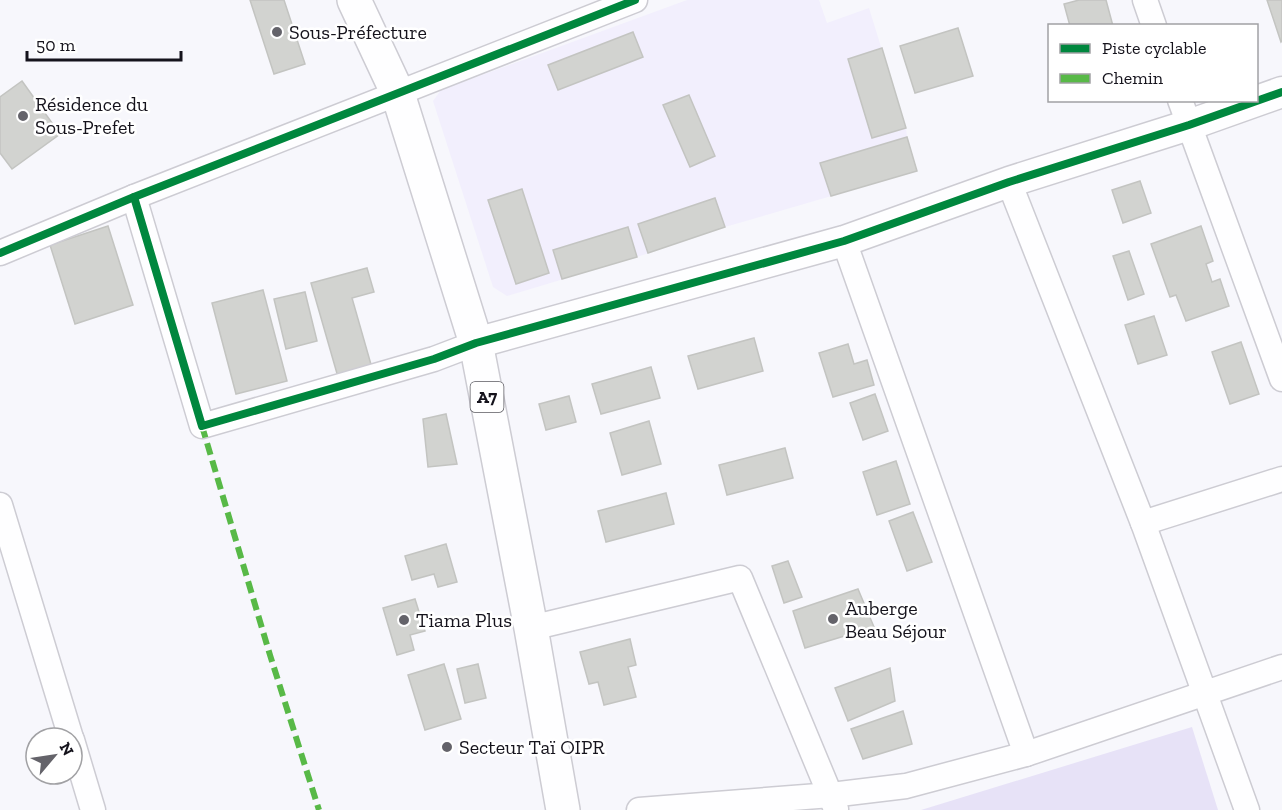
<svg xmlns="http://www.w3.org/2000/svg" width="1282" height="810" viewBox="0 0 1282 810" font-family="'Zilla Slab',serif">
	<rect width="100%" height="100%" fill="#f7f7fc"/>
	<path fill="#f2effd" d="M687 0H819L827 23 869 8 906 128 907 137 917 171 725 227 637 257 507 296 493 287 433 101 441 90Z"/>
	<path fill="#e7e2f7" d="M1192 727 1218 810H921Z"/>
	<g fill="#d2d3d0" stroke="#c3c4c1" stroke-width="1.5">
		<path d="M250 0H284L305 64 274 74Z"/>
		<path d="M1079 0H1106L1113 26H1070L1064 4Z"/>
		<path d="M1267 0H1282V41L1281 42Z"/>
		<path d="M958 28 973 76 915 93 900 46Z"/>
		<path d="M633 32 643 57 558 90 548 65Z"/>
		<path d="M882 48 906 128 872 138 848 59Z"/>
		<path d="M22 81 60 134 12 169 0 153V97Z"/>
		<path d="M689 95 715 156 690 167 663 105Z"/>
		<path d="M907 137 917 171 831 196 820 163Z"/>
		<path d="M1140 181 1151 213 1123 223 1112 190Z"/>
		<path d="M522 189 549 273 516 284 488 200Z"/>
		<path d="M715 198 725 227 648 253 638 224Z"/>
		<path d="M108 226 133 305 75 324 50 245Z"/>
		<path d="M1201 226 1213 261 1206 264 1212 282 1220 279 1229 306 1186 321 1176 295 1170 297 1151 244Z"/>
		<path d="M628 227 637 257 562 279 553 250Z"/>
		<path d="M1129 251 1144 294 1128 300 1113 256Z"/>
		<path d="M367 268 374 292 352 298 372 368 338 377 311 283Z"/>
		<path d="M263 290 287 381 236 394 212 303Z"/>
		<path d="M305 292 317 341 286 349 274 299Z"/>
		<path d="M1154 316 1167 355 1138 364 1125 325Z"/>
		<path d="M754 338 763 371 698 389 688 356Z"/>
		<path d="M1241 342 1259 394 1230 404 1212 352Z"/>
		<path d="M848 344 854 364 867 360 874 385 833 397 819 353Z"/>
		<path d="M651 367 660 398 601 414 592 384Z"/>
		<path d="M875 394 888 431 863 440 850 403Z"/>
		<path d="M569 396 576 422 546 430 539 404Z"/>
		<path d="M446 414 457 464 428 467 423 419Z"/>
		<path d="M649 421 661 464 622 475 610 433Z"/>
		<path d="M785 448 793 478 727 495 719 465Z"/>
		<path d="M896 461 910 504 877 515 863 472Z"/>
		<path d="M666 493 674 524 606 542 598 511Z"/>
		<path d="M913 512 932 562 907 571 889 521Z"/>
		<path d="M446 544 457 582 438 587 434 574 412 580 405 556Z"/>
		<path d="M788 561 802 597 784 603 772 566Z"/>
		<path d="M858 589 874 627 805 648 793 611Z"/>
		<path d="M415 599 425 631 410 635 414 650 397 655 383 608Z"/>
		<path d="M630 639 636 665 628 667 636 697 604 705 598 682 589 684 580 652Z"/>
		<path d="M444 664 461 719 425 730 408 675Z"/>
		<path d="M478 664 486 698 465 703 457 669Z"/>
		<path d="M890 668 895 701 848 721 835 688Z"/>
		<path d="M903 711 912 744 863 759 851 729Z"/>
	</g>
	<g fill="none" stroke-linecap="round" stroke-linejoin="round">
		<g stroke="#cdccd3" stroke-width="27">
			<g id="minor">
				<path d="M1145 0 1154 26"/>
				<path d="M1180 100 1282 379"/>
				<path d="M1009 182 1143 523 1247 810"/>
				<path d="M134 197 202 426 434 359 476 343"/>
				<path d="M844 241 1026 754"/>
				<path d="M0 253 134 197 635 0"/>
				<path d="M0 505 71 738"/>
				<path d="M1143 523 1282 479"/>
				<path d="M531 628 740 578 836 809"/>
				<path d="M72 740 93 810"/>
				<path d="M639 810 831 795 906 786 1026 754 1282 667"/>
			</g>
		</g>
		<g stroke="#cdccd3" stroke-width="33">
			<path id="tertiary" d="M476 343 844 241 1009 182 1189 125 1282 92"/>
		</g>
		<g stroke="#cdccd3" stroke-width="36">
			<path id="primary" d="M354 0 398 94 476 343 531 628 563 810"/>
		</g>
		<use href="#minor" stroke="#fefeff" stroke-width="24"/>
		<use href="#tertiary" stroke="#fefeff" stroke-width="30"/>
		<use href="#primary" stroke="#fefeff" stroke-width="33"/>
		<path stroke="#58b947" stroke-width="6" stroke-dasharray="12 6" stroke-linecap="butt" d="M202 426 270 655 319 810"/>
		<g stroke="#fff" stroke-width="11">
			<g id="cycleway">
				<path d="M134 197 202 426 434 359 476 343 844 241 1009 182 1189 125 1282 92"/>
				<path d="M0 253 134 197 635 0"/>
			</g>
		</g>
		<use href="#cycleway" stroke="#00873e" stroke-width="8"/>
	</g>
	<g fill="#64636a" stroke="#fff" stroke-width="2">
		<circle cx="277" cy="32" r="6"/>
		<circle cx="23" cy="116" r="6"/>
		<circle cx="833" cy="619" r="6"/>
		<circle cx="404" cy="620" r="6"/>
		<circle cx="447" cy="747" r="6"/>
	</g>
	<g text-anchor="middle" stroke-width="5" stroke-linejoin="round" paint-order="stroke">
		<rect fill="#fff" stroke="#5b5a60" stroke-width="1.5" x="470.5" y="382" width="33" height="30" rx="4.5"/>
		<g font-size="18" font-weight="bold" fill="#15131c">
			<text x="487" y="403">A7</text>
		</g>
		<g font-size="20" fill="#15131c" stroke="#fff" text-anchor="start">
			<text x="289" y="39">Sous-Préfecture</text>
			<text x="35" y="111">Résidence du<tspan x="35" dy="23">Sous-Prefet</tspan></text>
			<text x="845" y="615">Auberge<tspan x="845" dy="23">Beau Séjour</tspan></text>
			<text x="416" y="627">Tiama Plus</text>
			<text x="459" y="754">Secteur Taï OIPR</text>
		</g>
	</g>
	<rect x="1048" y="24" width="210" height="78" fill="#ffffff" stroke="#a1a1a4" stroke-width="1.5"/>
	<rect x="1060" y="44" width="30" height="9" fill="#00873e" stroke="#a1a1a4" stroke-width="1.5"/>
	<text x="1102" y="54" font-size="18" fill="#15131c">Piste cyclable</text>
	<rect x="1060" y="74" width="30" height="9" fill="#58b947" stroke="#a1a1a4" stroke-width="1.5"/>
	<text x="1102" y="84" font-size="18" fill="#15131c">Chemin</text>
	<g transform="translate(54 756) rotate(61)"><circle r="28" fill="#ffffff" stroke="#a1a1a4" stroke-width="1.5"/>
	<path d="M0-4.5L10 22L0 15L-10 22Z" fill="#64636a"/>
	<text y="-9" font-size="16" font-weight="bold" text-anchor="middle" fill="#15131c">N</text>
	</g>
	<path d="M27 51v9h154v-9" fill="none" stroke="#15131c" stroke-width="3"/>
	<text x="36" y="51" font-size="18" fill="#15131c" stroke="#ffffff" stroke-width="4.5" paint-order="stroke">50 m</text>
</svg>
